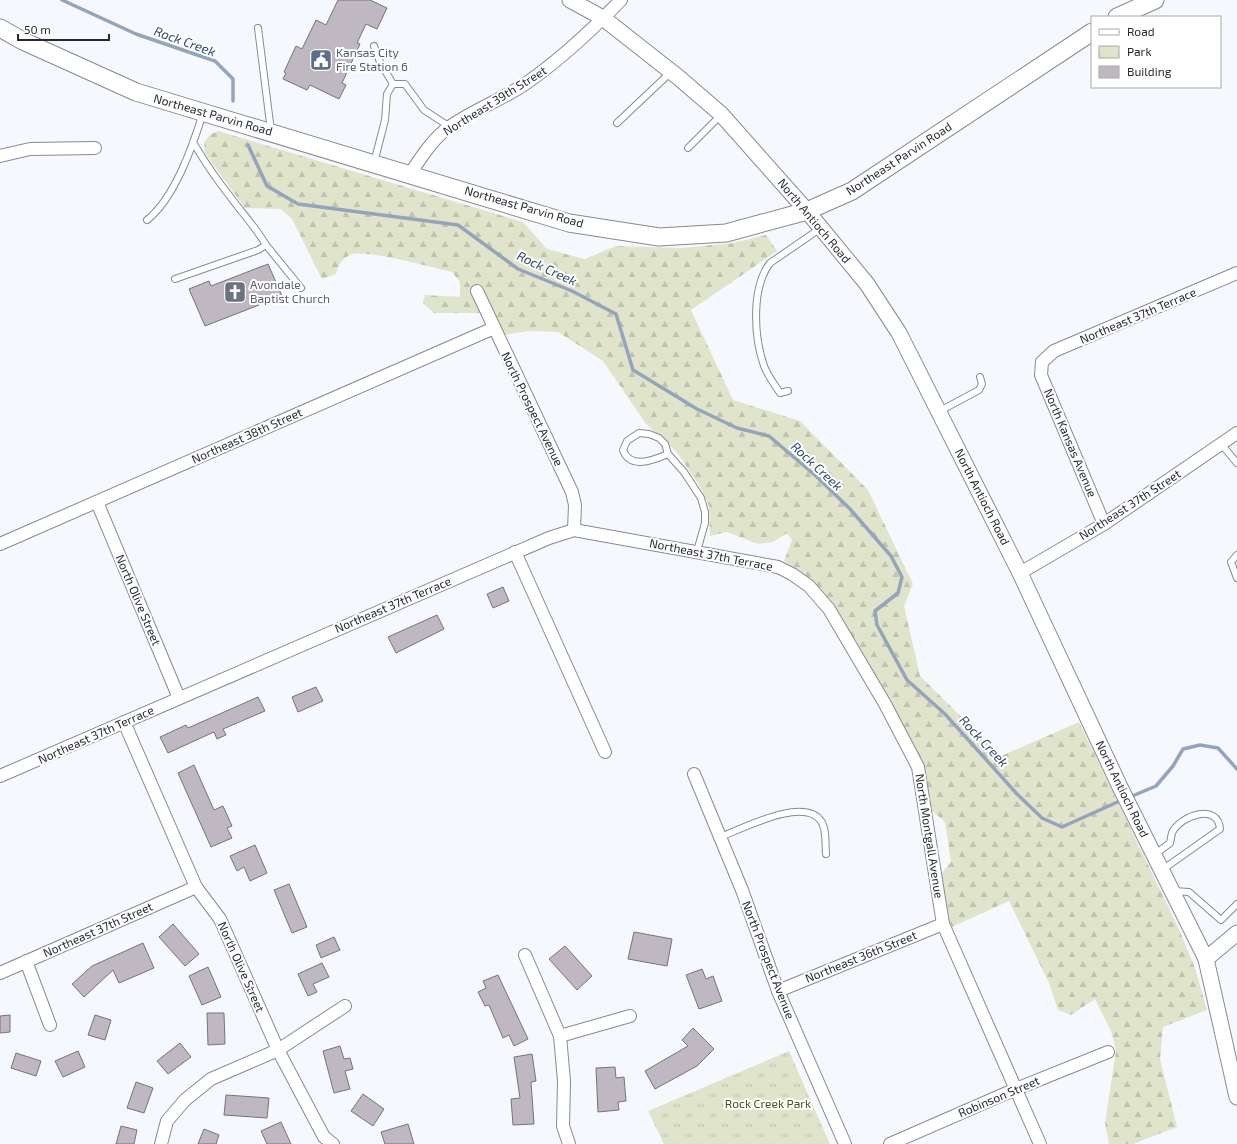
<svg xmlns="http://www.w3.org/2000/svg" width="1237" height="1144" viewBox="0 0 1237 1144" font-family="'Exo 2',sans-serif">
	<defs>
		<pattern id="forest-firs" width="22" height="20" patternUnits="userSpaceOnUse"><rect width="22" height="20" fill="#e0e4cb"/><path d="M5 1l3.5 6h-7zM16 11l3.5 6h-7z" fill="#c0c4af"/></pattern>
		<pattern id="park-tufts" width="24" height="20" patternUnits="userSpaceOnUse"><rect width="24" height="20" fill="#e0e4cb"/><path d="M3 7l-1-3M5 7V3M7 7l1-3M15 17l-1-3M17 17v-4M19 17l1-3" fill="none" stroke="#c0c4af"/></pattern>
	</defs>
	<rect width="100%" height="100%" fill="#f5f9fe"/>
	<path fill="url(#forest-firs)" d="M218 131 523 222 547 249 585 259 616 246 682 248 733 243 766 235 777 251 691 310 733 400 800 421 868 490 913 584 904 606 920 676 1001 756 1079 722 1178 927 1195 968 1207 1010 1163 1027 1160 1059 1177 1127 1133 1144H1109L1105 1123 1116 1051 1111 1031 1095 999 1071 1015 1058 1010 1049 983 1009 901 952 927 947 915 942 873 951 862 945 822 932 811 923 767 915 747 833 605 813 581 784 561 792 540 787 533 773 542 758 544 727 532 710 536 709 506 699 485 676 451 646 424 603 361 558 332 528 331 503 335 492 313H434L423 303 425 295 460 297V282L452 272C433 268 365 248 350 255 342 259 338 265 336 274L322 279 292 219 281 209 245 208 205 153 204 142 211 134Z"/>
	<path fill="url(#park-tufts)" d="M789 1051 830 1144H664L648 1111Z"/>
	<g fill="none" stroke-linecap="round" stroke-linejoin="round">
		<g stroke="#93a5bd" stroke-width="3.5">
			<path d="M62 0 136 34 215 61 233 79V101"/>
			<path d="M248 145 267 186 298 204 458 225 518 269 572 291 616 314 633 370 697 409 737 428 769 436 816 476 850 509 891 556 902 577 898 593 875 611 877 625 907 680 945 714 1017 794 1042 818 1062 827 1122 800"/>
			<path d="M1130 797 1156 786 1173 766 1183 749 1200 745 1218 748 1237 769"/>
		</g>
	</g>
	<g fill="#c0b8c0" stroke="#797178">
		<path d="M338 0H370L387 8 377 29 366 24 357 43 360 44 342 83 346 85 339 99 310 85 307 90 283 79 286 73 284 72 296 46 302 49 316 20 326 25Z"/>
		<path d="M268 264 282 296 205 326 189 289 209 281 211 286Z"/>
		<path d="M503 587 509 601 493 608 487 594Z"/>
		<path d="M437 615 444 629 396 653 388 637Z"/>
		<path d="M316 687 323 701 298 712 292 697Z"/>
		<path d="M258 697 265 711 223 729 226 735 217 739 214 732 168 753 160 737 186 725 188 728Z"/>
		<path d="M194 765 214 810 223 806 232 826 227 828 232 838 211 847 178 773Z"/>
		<path d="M255 845 267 873 250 881 244 867 237 871 230 856Z"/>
		<path d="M289 884 307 927 292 933 274 890Z"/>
		<path d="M173 924 199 954 185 966 159 937Z"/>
		<path d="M634 932 672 939 667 966 628 959Z"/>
		<path d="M334 937 340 950 321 958 316 945Z"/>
		<path d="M143 943 154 968 119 983 113 970 84 997 72 984 92 966Z"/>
		<path d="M565 946 592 976 577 990 549 959Z"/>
		<path d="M322 963 329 977 313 984 317 992 308 996 298 974Z"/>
		<path d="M208 967 221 997 202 1005 189 976Z"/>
		<path d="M702 969 706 979 713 976 722 1001 699 1009 686 975Z"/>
		<path d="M498 975 528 1039 514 1046 509 1035 503 1038 489 1005 485 1006 478 992 486 988 483 981Z"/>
		<path d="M207 1013H224L225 1044 208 1045Z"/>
		<path d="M10 1015V1032L0 1033V1016Z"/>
		<path d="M95 1015 111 1020 105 1040 88 1035Z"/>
		<path d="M693 1028 714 1049 697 1066 655 1089 645 1071 688 1046 682 1040Z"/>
		<path d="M180 1043 191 1057 168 1074 157 1061Z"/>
		<path d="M340 1046 344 1059 350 1058 353 1069 345 1071 350 1089 334 1093 323 1051Z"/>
		<path d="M78 1051 85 1067 63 1077 55 1061Z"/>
		<path d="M16 1053 41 1061 36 1076 11 1068Z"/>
		<path d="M532 1054 536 1081 531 1082 534 1124 513 1125 511 1099 520 1098 514 1057Z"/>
		<path d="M615 1067 616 1078 624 1077 626 1101 618 1102 619 1110 598 1112 596 1068Z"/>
		<path d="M136 1082 153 1088 144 1113 127 1108Z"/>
		<path d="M363 1094 384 1109 373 1126 351 1111Z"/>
		<path d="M226 1095 269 1098 267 1118 224 1115Z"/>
		<path d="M281 1122 291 1144H267L261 1131Z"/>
		<path d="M408 1124 414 1144H385L381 1132Z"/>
		<path d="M121 1126 137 1130 134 1144H116Z"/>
		<path d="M204 1129 219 1135 216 1144H198Z"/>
	</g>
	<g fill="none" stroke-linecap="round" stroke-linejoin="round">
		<g stroke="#858b93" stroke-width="8">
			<g id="service">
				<path d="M258 28 271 131"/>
				<path d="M374 46 380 62 393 84"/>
				<path d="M617 123 671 72"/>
				<path d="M688 148 721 115"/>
				<path d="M374 163 385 120 387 94 393 84H405L424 110 450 127"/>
				<path d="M147 220C175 198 193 145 203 113"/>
				<path d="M266 245 301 288"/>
				<path d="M175 279 258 250 266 245C255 226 241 212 229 195 216 179 205 162 194 144"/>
				<path d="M788 391 780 393C774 384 768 376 764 366 754 337 751 288 770 263L821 228"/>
				<path d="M938 412 979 390 982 384 980 377"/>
				<path d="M1221 444 1237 463"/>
				<path d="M668 454C654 460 630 470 623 450L627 441 639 433 649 434 659 438 665 444 668 454 684 472 701 498 705 512V523L697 551"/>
				<path d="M1237 555 1231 562 1237 578"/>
				<path d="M720 837C742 829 804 796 821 821 827 830 825 844 826 854"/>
				<path d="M1154 855 1170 843C1171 839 1171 834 1173 831 1182 815 1218 803 1220 829L1162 870"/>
				<path d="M1174 891 1189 892 1221 920 1237 904"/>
			</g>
		</g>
		<g stroke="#858b93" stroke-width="14">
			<g id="minor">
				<path d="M0 156 30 149 95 148"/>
				<path d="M410 174C420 159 430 143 444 131 466 113 500 101 525 84 560 60 591 31 621 0"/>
				<path d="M477 291 572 492 575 505 574 530"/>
				<path d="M97 502 179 698"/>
				<path d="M1104 524 1041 375 1042 362 1054 351 1237 273"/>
				<path d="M0 544 494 328"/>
				<path d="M515 552 605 752"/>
				<path d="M1020 573 1104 524 1237 433"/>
				<path d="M124 722 196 887 220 919 278 1050 324 1137 333 1144"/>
				<path d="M694 774 742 890 778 991 845 1144"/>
				<path d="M0 776 549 538 574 530 778 567 792 574 809 586 829 609 885 704 918 767 943 924 1040 1144"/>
				<path d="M525 955 560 1036 564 1081 563 1126 569 1144"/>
				<path d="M26 961 50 1025"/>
				<path d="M0 973 196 887"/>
				<path d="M778 991 943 924"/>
				<path d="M560 1036 630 1016"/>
				<path d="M161 1144 167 1121 185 1100 211 1079 278 1050 345 1006"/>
				<path d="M890 1144 1016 1089 1108 1052"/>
			</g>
		</g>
		<g stroke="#858b93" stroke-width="17">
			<g id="tertiary">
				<path d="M570 0 603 18 678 77 721 114 807 211 867 284 899 333 1020 573 1120 787 1206 959 1237 1097"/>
				<path d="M1206 959 1237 933"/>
			</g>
		</g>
		<g stroke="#858b93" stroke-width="19">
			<g id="secondary">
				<path d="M1117 17 1155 0"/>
				<path d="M0 28 23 41 136 92 569 223 659 237 726 233 807 211 852 191 1092 32"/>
			</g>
		</g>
		<use href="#service" stroke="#fff" stroke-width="6"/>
		<use href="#minor" stroke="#fff" stroke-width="12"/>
		<use href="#tertiary" stroke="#fff" stroke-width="15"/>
		<use href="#secondary" stroke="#fff" stroke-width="17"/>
	</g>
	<defs>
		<g id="civic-square" transform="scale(1.15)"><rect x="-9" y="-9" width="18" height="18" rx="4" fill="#5c6f8a" stroke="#fff"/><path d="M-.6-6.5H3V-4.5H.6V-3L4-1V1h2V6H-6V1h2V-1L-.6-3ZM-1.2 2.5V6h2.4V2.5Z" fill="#fff"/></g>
		<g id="church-square" transform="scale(1.15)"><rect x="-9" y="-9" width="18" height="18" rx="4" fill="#6b7280" stroke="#fff"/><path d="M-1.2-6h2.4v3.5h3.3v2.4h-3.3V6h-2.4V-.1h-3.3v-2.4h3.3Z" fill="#fff"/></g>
	</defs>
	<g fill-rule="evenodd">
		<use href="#civic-square" x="321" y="60"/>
		<use href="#church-square" x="235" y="292"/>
	</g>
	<g text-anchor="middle" stroke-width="4" stroke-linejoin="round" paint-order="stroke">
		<g font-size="12" fill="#4e5e75" stroke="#fff" text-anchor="start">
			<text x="336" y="57">Kansas City<tspan x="336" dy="14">Fire Station 6</tspan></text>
		</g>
		<g font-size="12" fill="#272a2d" stroke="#fff">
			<text transform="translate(495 101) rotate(-32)" y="4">Northeast 39th Street</text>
			<text transform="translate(213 115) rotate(16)" y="4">Northeast Parvin Road</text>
			<text transform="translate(899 159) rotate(-33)" y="4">Northeast Parvin Road</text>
			<text transform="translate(524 207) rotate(16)" y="4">Northeast Parvin Road</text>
			<text transform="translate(814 221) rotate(50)" y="4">North Antioch Road</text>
			<text transform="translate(1138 316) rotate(-23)" y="4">Northeast 37th Terrace</text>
			<text transform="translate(532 409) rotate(64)" y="4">North Prospect Avenue</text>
			<text transform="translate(247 436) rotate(-24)" y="4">Northeast 38th Street</text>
			<text transform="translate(1070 443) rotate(67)" y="4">North Kansas Avenue</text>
			<text transform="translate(982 497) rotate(63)" y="4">North Antioch Road</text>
			<text transform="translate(1130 505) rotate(-33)" y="4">Northeast 37th Street</text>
			<text transform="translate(711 555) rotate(11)" y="4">Northeast 37th Terrace</text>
			<text transform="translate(138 600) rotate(67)" y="4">North Olive Street</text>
			<text transform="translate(393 605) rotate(-23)" y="4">Northeast 37th Terrace</text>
			<text transform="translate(96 735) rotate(-24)" y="4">Northeast 37th Terrace</text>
			<text transform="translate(1122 789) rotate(64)" y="4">North Antioch Road</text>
			<text transform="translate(929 836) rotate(81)" y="4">North Montgall Avenue</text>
			<text transform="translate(98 930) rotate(-24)" y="4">Northeast 37th Street</text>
			<text transform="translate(861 957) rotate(-22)" y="4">Northeast 36th Street</text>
			<text transform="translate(768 960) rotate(69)" y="4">North Prospect Avenue</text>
			<text transform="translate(241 967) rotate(66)" y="4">North Olive Street</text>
			<text transform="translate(999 1097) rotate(-23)" y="4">Robinson Street</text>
		</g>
		<g font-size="12" fill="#5b616d" stroke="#fff" text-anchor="start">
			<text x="250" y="289">Avondale<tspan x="250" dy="14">Baptist Church</tspan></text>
		</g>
		<g font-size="12" fill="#4d5221" stroke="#fff">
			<text x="768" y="1108">Rock Creek Park</text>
		</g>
		<g font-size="13" font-style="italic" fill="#304b70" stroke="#fff">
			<text transform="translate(185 41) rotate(20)" y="5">Rock Creek</text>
			<text transform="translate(547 268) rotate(25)" y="5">Rock Creek</text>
			<text transform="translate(817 466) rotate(43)" y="5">Rock Creek</text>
			<text transform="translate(984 741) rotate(47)" y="5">Rock Creek</text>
		</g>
	</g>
	<rect x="1091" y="16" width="130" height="72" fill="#ffffff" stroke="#a9aaab"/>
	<rect x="1099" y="29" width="20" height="6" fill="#ffffff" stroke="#a9aaab"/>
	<text x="1127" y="36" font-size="12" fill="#272a2d">Road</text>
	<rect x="1099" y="46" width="20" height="12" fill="url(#park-tufts)" stroke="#a9aaab"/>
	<text x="1127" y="56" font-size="12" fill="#272a2d">Park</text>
	<rect x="1099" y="66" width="20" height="12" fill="#c0b8c0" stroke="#a9aaab"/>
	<text x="1127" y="76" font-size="12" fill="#272a2d">Building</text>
	<path d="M18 34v6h91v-6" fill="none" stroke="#272a2d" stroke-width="2"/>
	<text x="24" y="34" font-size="12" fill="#272a2d" stroke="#ffffff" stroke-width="3" paint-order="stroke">50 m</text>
</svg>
